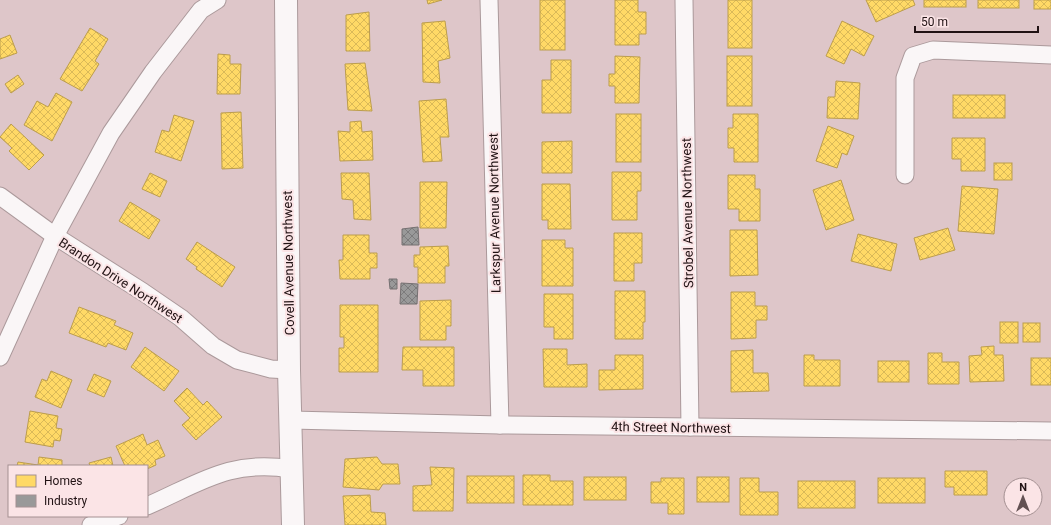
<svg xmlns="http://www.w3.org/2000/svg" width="1051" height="525" viewBox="0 0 1051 525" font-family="Roboto,sans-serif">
	<defs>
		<pattern id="homes-cross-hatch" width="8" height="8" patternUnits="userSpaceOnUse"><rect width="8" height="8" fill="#ffd966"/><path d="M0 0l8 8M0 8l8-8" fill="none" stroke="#dab958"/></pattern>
		<pattern id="industry-cross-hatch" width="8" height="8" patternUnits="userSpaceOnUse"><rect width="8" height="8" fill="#999"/><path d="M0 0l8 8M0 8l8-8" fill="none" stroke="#7c7b7c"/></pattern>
	</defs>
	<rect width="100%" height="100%" fill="#dec6c9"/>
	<g fill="url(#homes-cross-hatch)" stroke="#bc9d4d">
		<path d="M427 0H442L428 4Z"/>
		<rect x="540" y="0" width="25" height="50"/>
		<path d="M615 0H638V12H646V34H639V45H615Z"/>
		<rect x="728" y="0" width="24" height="48"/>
		<path d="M866 0H913L915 5 876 22Z"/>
		<rect x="924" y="0" width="42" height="7"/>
		<rect x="978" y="0" width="41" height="8"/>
		<rect x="1034" y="0" width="17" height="9"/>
		<path d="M369 12 370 51H346V15Z"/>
		<path d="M445 21 450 58 438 61 440 83 423 82 422 23Z"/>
		<path d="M842 21 874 36 864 56 851 49 844 64 826 56Z"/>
		<path d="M90 28 108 39 95 61 99 64 82 91 60 79Z"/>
		<path d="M10 35 17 53 0 59V39Z"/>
		<path d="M218 54 230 55V64H241L240 94H217Z"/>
		<path d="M615 56 640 57 639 103H615V86H609V74H615Z"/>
		<rect x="727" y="56" width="25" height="50"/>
		<path d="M551 60H571V113H542V80H551Z"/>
		<path d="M365 63 372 111 348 110 345 64Z"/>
		<path d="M18 75 24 84 11 93 5 84Z"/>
		<path d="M836 81 860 83 858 119 827 118 828 97H835Z"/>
		<path d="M56 93 72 102 52 141 24 125 37 101 48 107Z"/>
		<rect x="953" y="95" width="52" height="23"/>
		<path d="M446 99 449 137H440L442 161 423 162 419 101Z"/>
		<path d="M241 112 243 168 222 169 221 113Z"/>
		<rect x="616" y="114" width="25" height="48"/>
		<path d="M733 114H758V162H734V148H728V128H733Z"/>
		<path d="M174 115 194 121 181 161 155 152 162 130 169 132Z"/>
		<path d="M361 121 362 132 372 131 373 160 340 161 338 131 350 132V122Z"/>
		<path d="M11 124 44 155 29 170 9 151 12 148 0 137Z"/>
		<path d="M828 126 854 136 847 155 842 153 837 168 816 161Z"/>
		<path d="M952 138H985V171H961V159H952Z"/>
		<path d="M572 141V173H542V142Z"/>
		<rect x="994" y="163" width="18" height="17"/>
		<path d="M612 172H641V191H637V220H612Z"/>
		<path d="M150 173 167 181 160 197 142 189Z"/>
		<path d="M341 173H369L371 220 354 219 353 200 342 199Z"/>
		<path d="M728 175H755V189H760V221H739V209H728Z"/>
		<path d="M841 180 854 220 826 230 813 190Z"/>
		<path d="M420 182H447L446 228H420Z"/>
		<path d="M542 184H570L571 229H548V220H542Z"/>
		<path d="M962 186 998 189 994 234 958 231Z"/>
		<path d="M130 202 160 220 149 239 119 221Z"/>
		<path d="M948 228 955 250 920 260 914 238Z"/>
		<path d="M730 230H757L758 275 730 276Z"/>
		<path d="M614 233H642V263H634V281H614Z"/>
		<path d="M858 234 897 244 891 271 851 261Z"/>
		<path d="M343 235H369V253H377V268H370V279H340L339 260H343Z"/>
		<path d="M542 240H565V248H573V286H542Z"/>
		<path d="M197 242 235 267 222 287 196 269 197 267 186 259Z"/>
		<path d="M448 246 449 266H445V283H418V267H414V255H420V247Z"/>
		<path d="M615 291H645V322H643V339H615Z"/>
		<path d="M731 292H755V306H767V320H756V338L731 339Z"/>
		<path d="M544 294H573V339H554V327H544Z"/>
		<path d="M451 300V326H446V340H420V301Z"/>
		<path d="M340 305H378V372H339V348H344V337H340Z"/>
		<path d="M79 307 116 321 114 325 133 333 126 350 108 343 106 347 69 333Z"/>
		<rect x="1000" y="322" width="18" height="21"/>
		<rect x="1023" y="323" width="17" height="19"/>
		<path d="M994 346V355H1003L1004 381 970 382 969 356 982 355 981 347Z"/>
		<path d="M145 347 179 371 164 391 131 367Z"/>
		<path d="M403 347H454V386H423V370H402Z"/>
		<path d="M543 349H567V365L587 364V387H544Z"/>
		<path d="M753 350V373H768L769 391 731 392V351Z"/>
		<path d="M928 353H942V362H959V384H928Z"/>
		<path d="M615 355H643V389L599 390V370H615Z"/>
		<path d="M804 355H814V360H840V386H804Z"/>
		<rect x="1031" y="358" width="20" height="27"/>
		<rect x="878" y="361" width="31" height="21"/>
		<path d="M51 371 72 380 61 408 35 397 42 379 47 381Z"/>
		<path d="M94 374 111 381 104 397 87 390Z"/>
		<path d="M187 388 203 405 207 401 222 417 196 440 182 425 190 418 174 401Z"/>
		<path d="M30 411 58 416 56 428 62 429 60 441 54 440 53 447 25 442Z"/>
		<path d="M143 434 147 445 158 440 165 456 155 460 156 465 147 469V466H125L116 446Z"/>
		<path d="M39 457 62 460V466H17L18 462 38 465Z"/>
		<path d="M111 457 113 466H90L89 463Z"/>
		<path d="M377 457 382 464H398L400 484H383L379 490 343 487 345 459Z"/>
		<path d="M430 467 454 468 453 511H413V486L432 485Z"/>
		<path d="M945 471H987V495H954V487H945Z"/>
		<path d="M523 475H550V481H573V505H523Z"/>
		<rect x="467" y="476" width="47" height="27"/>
		<rect x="584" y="477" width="42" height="23"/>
		<rect x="697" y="477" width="32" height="25"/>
		<path d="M661 478H684V514H668V503H651V482H661Z"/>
		<path d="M740 478H759V492H778V515H740Z"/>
		<rect x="878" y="478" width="47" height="25"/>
		<rect x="798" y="481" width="57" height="27"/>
		<path d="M370 495 371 512 385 513 386 525H345L343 496Z"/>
	</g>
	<g fill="url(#industry-cross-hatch)" stroke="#757071">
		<path d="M418 227 419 245H402V229Z"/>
		<path d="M389 279H397V289H390Z"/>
		<path d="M401 283 418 284 417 304H400Z"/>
	</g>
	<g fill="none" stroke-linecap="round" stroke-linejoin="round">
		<g stroke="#ab999b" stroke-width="19">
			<g id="street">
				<path d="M489 0 500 425"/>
				<path d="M684 0 690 427"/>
				<path d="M905 175V78L913 56 933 50 1051 55"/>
				<path d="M0 196 55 236 143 292 181 318 213 346 237 360 271 369 289 370"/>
				<path d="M0 357 55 236 111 133 153 72 201 10 217 0"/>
				<path d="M291 420 500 425 1051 431"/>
				<path d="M147 506C200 483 230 459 291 469"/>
				<path d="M91 525 119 516"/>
			</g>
		</g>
		<g stroke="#ab999b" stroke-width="24">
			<path id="secondary" d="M286 0 289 370 293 525"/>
		</g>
		<use href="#street" stroke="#faf6f7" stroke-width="17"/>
		<use href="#secondary" stroke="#faf6f7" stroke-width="22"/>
	</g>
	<g text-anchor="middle" stroke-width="4" stroke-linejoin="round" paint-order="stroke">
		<g font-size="13" fill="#211214" stroke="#fbe4e6">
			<text transform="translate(494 213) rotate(-91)" y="5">Larkspur Avenue Northwest</text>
			<text transform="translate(687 213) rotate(-91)" y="5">Strobel Avenue Northwest</text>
			<text transform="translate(288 263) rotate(-91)" y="5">Covell Avenue Northwest</text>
			<text transform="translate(121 280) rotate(33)" y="5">Brandon Drive Northwest</text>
			<text transform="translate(671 427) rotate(1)" y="5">4th Street Northwest</text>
		</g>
	</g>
	<rect x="8" y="465" width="140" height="52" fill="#fbe4e6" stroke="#a49092"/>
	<rect x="16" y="475" width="20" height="12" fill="#ffd966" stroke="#a49092"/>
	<text x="44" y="485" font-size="12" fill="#211214">Homes</text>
	<rect x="16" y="495" width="20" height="12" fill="#999999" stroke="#a49092"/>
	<text x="44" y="505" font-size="12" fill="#211214">Industry</text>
	<g transform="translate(1023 497)"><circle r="19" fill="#fbe4e6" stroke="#a49092"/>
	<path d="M0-3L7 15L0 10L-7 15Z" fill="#635153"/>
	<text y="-6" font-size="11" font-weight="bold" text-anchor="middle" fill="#211214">N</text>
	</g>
	<path d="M915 26v6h123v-6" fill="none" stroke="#211214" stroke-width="2"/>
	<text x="921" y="26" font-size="12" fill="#211214" stroke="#fbe4e6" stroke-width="3" paint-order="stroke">50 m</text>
</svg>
